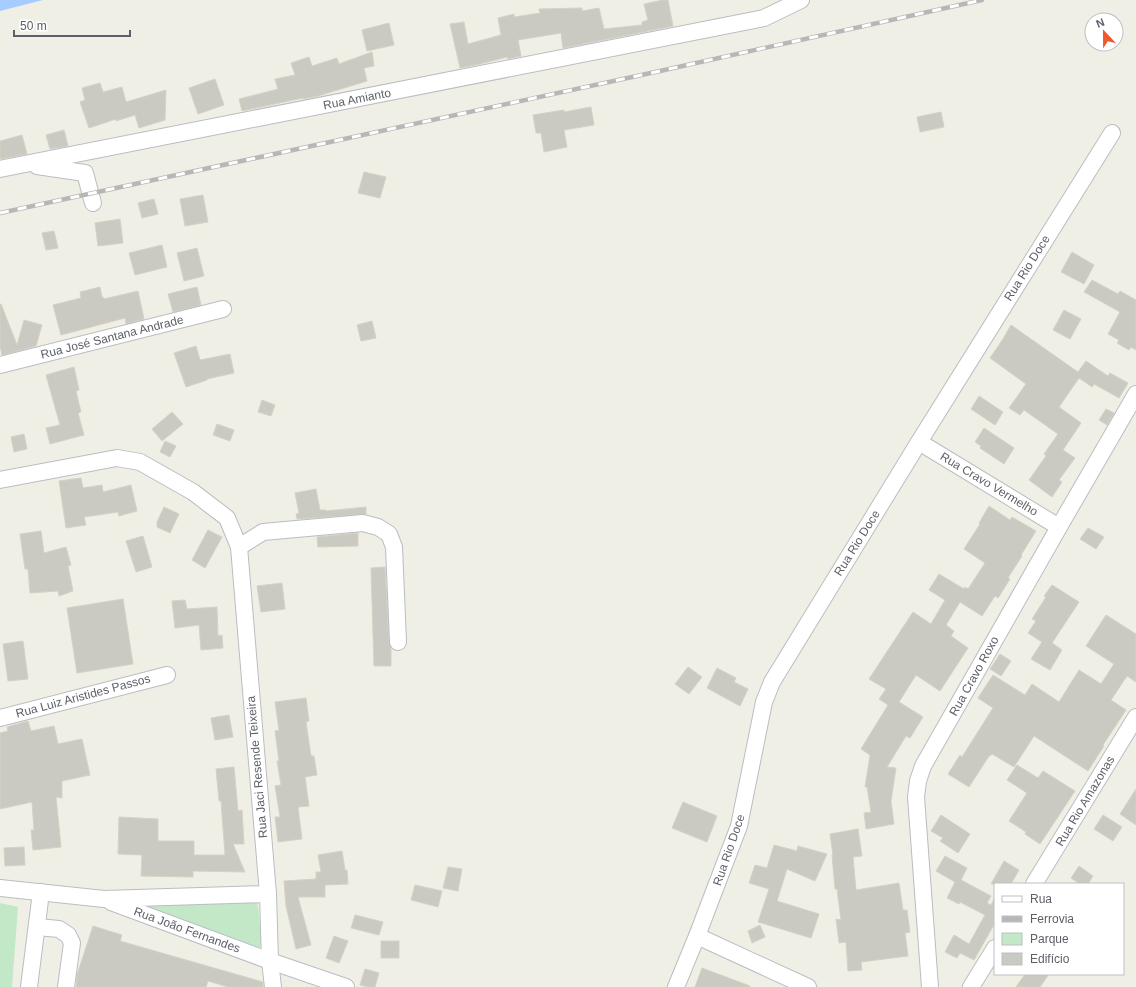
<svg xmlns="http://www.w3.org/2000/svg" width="1136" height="987" viewBox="0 0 1136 987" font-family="Arial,sans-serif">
	<rect width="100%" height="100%" fill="#f0efe6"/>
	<g fill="#c2e8c8">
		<path d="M142 900H255L258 906 262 945 258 948 144 907Z"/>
		<path d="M0 903 18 907 12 987H0Z"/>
	</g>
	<path fill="#a7ccff" d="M0 0H43L0 11Z"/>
	<g fill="#cbcac2" stroke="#d5d2c4">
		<path d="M663 0H668L673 26 563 48 561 33 518 40 521 56 508 59 507 57 480 64 460 68 450 24 464 22 468 44 501 35 498 18 514 14V17L540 13 539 9 582 8V11L599 8 604 29 642 25V22L648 20 644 4Z"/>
		<path d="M389 23 394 45 367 51 362 30Z"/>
		<path d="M372 52 374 66 364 68 367 81 318 96 303 99V98L242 111 239 99 278 89 275 79 295 75 291 63 309 57 312 66 337 58 339 64Z"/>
		<path d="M215 79 224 105 198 114 189 88Z"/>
		<path d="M100 83 103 92 122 87 126 102 166 90 165 120 139 128 135 115 116 121V119L89 128 80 102 85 100 82 88Z"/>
		<path d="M591 107 594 125 564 130 567 147 544 152 541 133H536L533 115 564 110V112Z"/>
		<path d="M941 112 944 127 920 132 917 117Z"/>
		<path d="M64 130 68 146 50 149 46 135Z"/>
		<path d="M22 135 27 154 0 159V141Z"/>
		<path d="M364 172 386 177 380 198 358 193Z"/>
		<path d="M203 195 208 222 185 226 180 199Z"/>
		<path d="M154 199 158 214 142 218 138 203Z"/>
		<path d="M120 219 123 243 98 246 95 223Z"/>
		<path d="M54 231 58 248 46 250 42 233Z"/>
		<path d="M162 245 167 267 135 275 129 253Z"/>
		<path d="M197 248 204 276 184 281 177 253Z"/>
		<path d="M1072 252 1094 265 1084 284 1061 272Z"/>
		<path d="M1092 280 1118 294 1120 291 1136 300V350L1131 347 1129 350 1117 343 1119 340 1108 334 1120 312 1084 292Z"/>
		<path d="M100 287 102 297H103L104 299 138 291 144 319 126 324 125 318 61 335 53 305 81 298 80 292Z"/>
		<path d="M197 287 201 305 173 312 168 294Z"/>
		<path d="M0 304H1L17 345 24 320 42 325 36 346 2 355 0 346Z"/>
		<path d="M1064 310 1081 319 1070 339 1053 330Z"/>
		<path d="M372 321 376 338 361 341 357 325Z"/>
		<path d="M1011 325 1078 372 1086 361 1108 376 1110 373 1128 383 1119 398 1094 384 1092 387 1079 378 1059 407 1081 423 1063 450 1075 458 1059 480 1062 482 1052 497 1029 480 1046 456 1044 454 1058 434 1024 410 1020 415 1009 408 1026 384 990 358 1003 339Z"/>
		<path d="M196 346 200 360 230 354 234 373 207 379V380L186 387 174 353Z"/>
		<path d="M74 367 79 390 76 391 81 412 78 413 84 435 50 444 46 428 60 425 46 375Z"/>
		<path d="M979 396 1003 412 995 425 971 409Z"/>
		<path d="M262 400 275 405 271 416 258 412Z"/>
		<path d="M1106 409 1114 413 1107 425 1099 420Z"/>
		<path d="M172 412 183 424 162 441 152 429Z"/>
		<path d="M217 424 234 430 230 441 213 435Z"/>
		<path d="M984 428 1014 448 1004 464 980 448 981 446 975 442Z"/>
		<path d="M24 434 27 449 14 452 11 437Z"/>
		<path d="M165 441 176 446 170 457 160 452Z"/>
		<path d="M81 478 83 488 102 485 103 492 131 485 137 511 119 516 118 512 84 517 86 525 66 528 59 481Z"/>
		<path d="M316 489 320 510H326V511L366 507V514L297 519 296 514 299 513 295 493Z"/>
		<path d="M989 506 1010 520 1012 517 1036 531 1021 555 1022 556 1008 578 1010 579 998 598 995 596 982 616 960 602 946 625 954 631 951 636 968 648 940 691 916 675 899 702 923 717 910 738 906 736 887 767 896 768 891 801 894 824 866 829 864 813 871 812 867 787H865L870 755 861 749 888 705 879 699 886 689 869 679 913 612 931 624 945 600 929 590 939 574 964 589 965 587 968 589 985 563 964 549 980 524 979 523Z"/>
		<path d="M164 507 179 514 170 533 157 527V522Z"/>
		<path d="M1088 528 1104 537 1096 549 1080 539Z"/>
		<path d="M208 530 222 537 205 568 192 560Z"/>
		<path d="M41 531 44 553 66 547 71 565 68 566 73 591 59 596 58 591 30 593 28 569H25L20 534Z"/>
		<path d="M358 533V546L318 547 317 537Z"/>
		<path d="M143 536 152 567 136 572 126 541Z"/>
		<path d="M385 567 389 642 391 648V666H374L371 568Z"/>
		<path d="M282 583 285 609 261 612 257 586Z"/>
		<path d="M1052 585 1079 602 1052 643 1062 650 1050 670 1031 659 1042 642 1028 633 1036 621 1032 619 1046 597 1044 596Z"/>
		<path d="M123 599 133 664 77 673 67 608Z"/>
		<path d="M185 600 187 609 217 607 218 636 222 635 223 648 201 650 199 625 175 628 172 601Z"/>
		<path d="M1106 615 1136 634V682L1127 676 1111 700 1126 710 1103 745 1104 746 1088 771 1034 736 1014 767 992 754 990 756H989L969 787 948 774 960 755 962 757 993 708 978 698 993 675 1025 695 1032 684 1059 702 1079 670 1101 684 1114 664 1086 646Z"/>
		<path d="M23 641 28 679 8 681 3 644Z"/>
		<path d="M1000 654 1011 661 1001 676 990 669Z"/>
		<path d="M688 667 702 677 689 694 675 684Z"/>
		<path d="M717 668 736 678 734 682 748 689 740 706 707 688Z"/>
		<path d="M306 698 309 721 306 722 311 756H314L317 775 305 777 309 806 298 807 302 839 278 842 275 817H280L275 786 281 785 277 761H279L275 731 279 730 275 702Z"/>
		<path d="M229 715 233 737 215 740 211 718Z"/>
		<path d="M28 721 31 731 54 726 58 744 82 739 90 775 62 781V798L56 797 61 847 33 850 31 830H34L32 802 0 809V733L8 731 7 727Z"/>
		<path d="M1017 765 1038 778 1043 771 1075 791 1040 844 1025 834 1026 832 1009 821 1027 793 1007 780Z"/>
		<path d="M234 767 238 811 242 810 244 844H233L245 872 193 871V877L141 876 142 855 118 854 119 817 158 819V841H194V855H225L221 801H219L216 769Z"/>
		<path d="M1136 789V825L1120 814Z"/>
		<path d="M683 802 717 816 707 842 672 828Z"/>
		<path d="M941 815 970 834 958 853 940 841 943 838 931 831Z"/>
		<path d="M1103 815 1122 827 1113 841 1094 829Z"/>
		<path d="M858 829 862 856 853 857 856 890 899 883 903 910H907L910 932 905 933 908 956 861 962 862 970 848 971 846 942 839 943 836 919 841 920 837 889H835L832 855H833L830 834Z"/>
		<path d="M774 845 797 851 798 846 827 854 815 881 787 869 777 901 819 914 811 938 758 922 769 889 749 883 755 865 767 868Z"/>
		<path d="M24 847 25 865 5 866 4 848Z"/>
		<path d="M342 851 345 870H347L348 884 325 885V897H298L311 945 296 949 286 906 284 881 316 879V872H321L318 855Z"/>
		<path d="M945 856 967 868 961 880 991 896 987 903 991 905 995 897V923L974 960 960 953 957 958 945 952 954 935 969 944 985 915 960 902 959 904 947 898 955 882 936 871Z"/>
		<path d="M1004 861 1019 870 1011 884H991Z"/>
		<path d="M1079 866 1093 876 1088 884H1080L1071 878Z"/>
		<path d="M448 867 462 869 458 891 443 888Z"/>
		<path d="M415 885 442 891 438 907 411 900Z"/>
		<path d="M355 915 383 922 379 935 351 928Z"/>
		<path d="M760 925 765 937 752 943 748 931Z"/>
		<path d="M93 926 122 935 120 941 263 982V987H228L208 981 206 987H76L77 975Z"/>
		<path d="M334 936 348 941 339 963 326 958Z"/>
		<rect x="381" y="941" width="18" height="17"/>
		<path d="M702 968 750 986V987H695Z"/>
		<path d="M365 969 379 973 375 987H368L360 985Z"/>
		<path d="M1025 974H1049L1040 987H1016Z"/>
	</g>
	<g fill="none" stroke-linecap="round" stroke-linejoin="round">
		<g stroke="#babdc2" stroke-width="18">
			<g id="minor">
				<path d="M37 166 85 173 93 203"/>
				<path d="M0 169 764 18 801 0"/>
				<path d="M0 365 223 309"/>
				<path d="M919 442 1059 527"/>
				<path d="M0 480 117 458 140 462 193 492 227 518 239 547 268 894 270 961 273 987"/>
				<path d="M239 547 263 532 363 523 378 527 389 534 394 547 398 642"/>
				<path d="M0 718 167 675"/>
				<path d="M1034 884 1136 717"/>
				<path d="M0 888 104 899 268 894"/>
				<path d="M111 902 270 961 346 987"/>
				<path d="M37 927 59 929 68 935 72 943 66 987"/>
				<path d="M697 936 808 987"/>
				<path d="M29 987 41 892"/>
				<path d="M676 987 697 936 739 826 764 702 772 682 919 442 1112 133"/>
				<path d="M930 987 916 797 918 781 923 766 1059 527 1136 394"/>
				<path d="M971 987 995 948"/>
			</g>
		</g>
		<use href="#minor" stroke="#fff" stroke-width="16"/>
		<g stroke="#b7b7b8" stroke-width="4.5">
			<path id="rail" d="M0 213 660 71 982 0"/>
		</g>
		<use href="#rail" stroke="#fff" stroke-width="3" stroke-dasharray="9" stroke-linecap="butt"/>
	</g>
	<g text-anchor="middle" stroke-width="4" stroke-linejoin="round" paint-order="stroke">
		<g font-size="12" fill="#5d6067" stroke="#fff">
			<text transform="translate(357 99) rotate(-11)" y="4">Rua Amianto</text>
			<text transform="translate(1027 268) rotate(-58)" y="4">Rua Rio Doce</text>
			<text transform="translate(112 337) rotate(-14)" y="4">Rua José Santana Andrade</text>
			<text transform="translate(989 484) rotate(31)" y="4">Rua Cravo Vermelho</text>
			<text transform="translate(857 543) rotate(-58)" y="4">Rua Rio Doce</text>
			<text transform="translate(974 676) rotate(-61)" y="4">Rua Cravo Roxo</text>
			<text transform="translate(83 696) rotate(-15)" y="4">Rua Luiz Aristides Passos</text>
			<text transform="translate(257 767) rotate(-95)" y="4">Rua Jaci Resende Teixeira</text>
			<text transform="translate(1085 801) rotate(-59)" y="4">Rua Rio Amazonas</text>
			<text transform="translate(729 850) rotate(-71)" y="4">Rua Rio Doce</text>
			<text transform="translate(187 930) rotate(20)" y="4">Rua João Fernandes</text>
		</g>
	</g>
	<rect x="994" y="883" width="130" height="92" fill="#ffffff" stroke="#bebfc2"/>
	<rect x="1002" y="896" width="20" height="6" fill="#ffffff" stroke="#bebfc2"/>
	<text x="1030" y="903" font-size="12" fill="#5d6067">Rua</text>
	<rect x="1002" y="916" width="20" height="6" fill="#b7b7b8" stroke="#bebfc2"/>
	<text x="1030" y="923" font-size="12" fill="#5d6067">Ferrovia</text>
	<rect x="1002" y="933" width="20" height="12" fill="#c2e8c8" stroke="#bebfc2"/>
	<text x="1030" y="943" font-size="12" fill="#5d6067">Parque</text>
	<rect x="1002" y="953" width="20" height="12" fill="#cbcac2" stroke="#bebfc2"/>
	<text x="1030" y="963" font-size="12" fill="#5d6067">Edifício</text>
	<g transform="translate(1104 32) rotate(338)"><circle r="19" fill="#ffffff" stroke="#bebfc2"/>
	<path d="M0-3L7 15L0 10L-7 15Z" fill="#ef592d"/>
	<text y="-6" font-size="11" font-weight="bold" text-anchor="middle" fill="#5d6067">N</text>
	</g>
	<path d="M14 30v6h116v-6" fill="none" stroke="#5d6067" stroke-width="2"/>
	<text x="20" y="30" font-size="12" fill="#5d6067" stroke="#ffffff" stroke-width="3" paint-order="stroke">50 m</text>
</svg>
